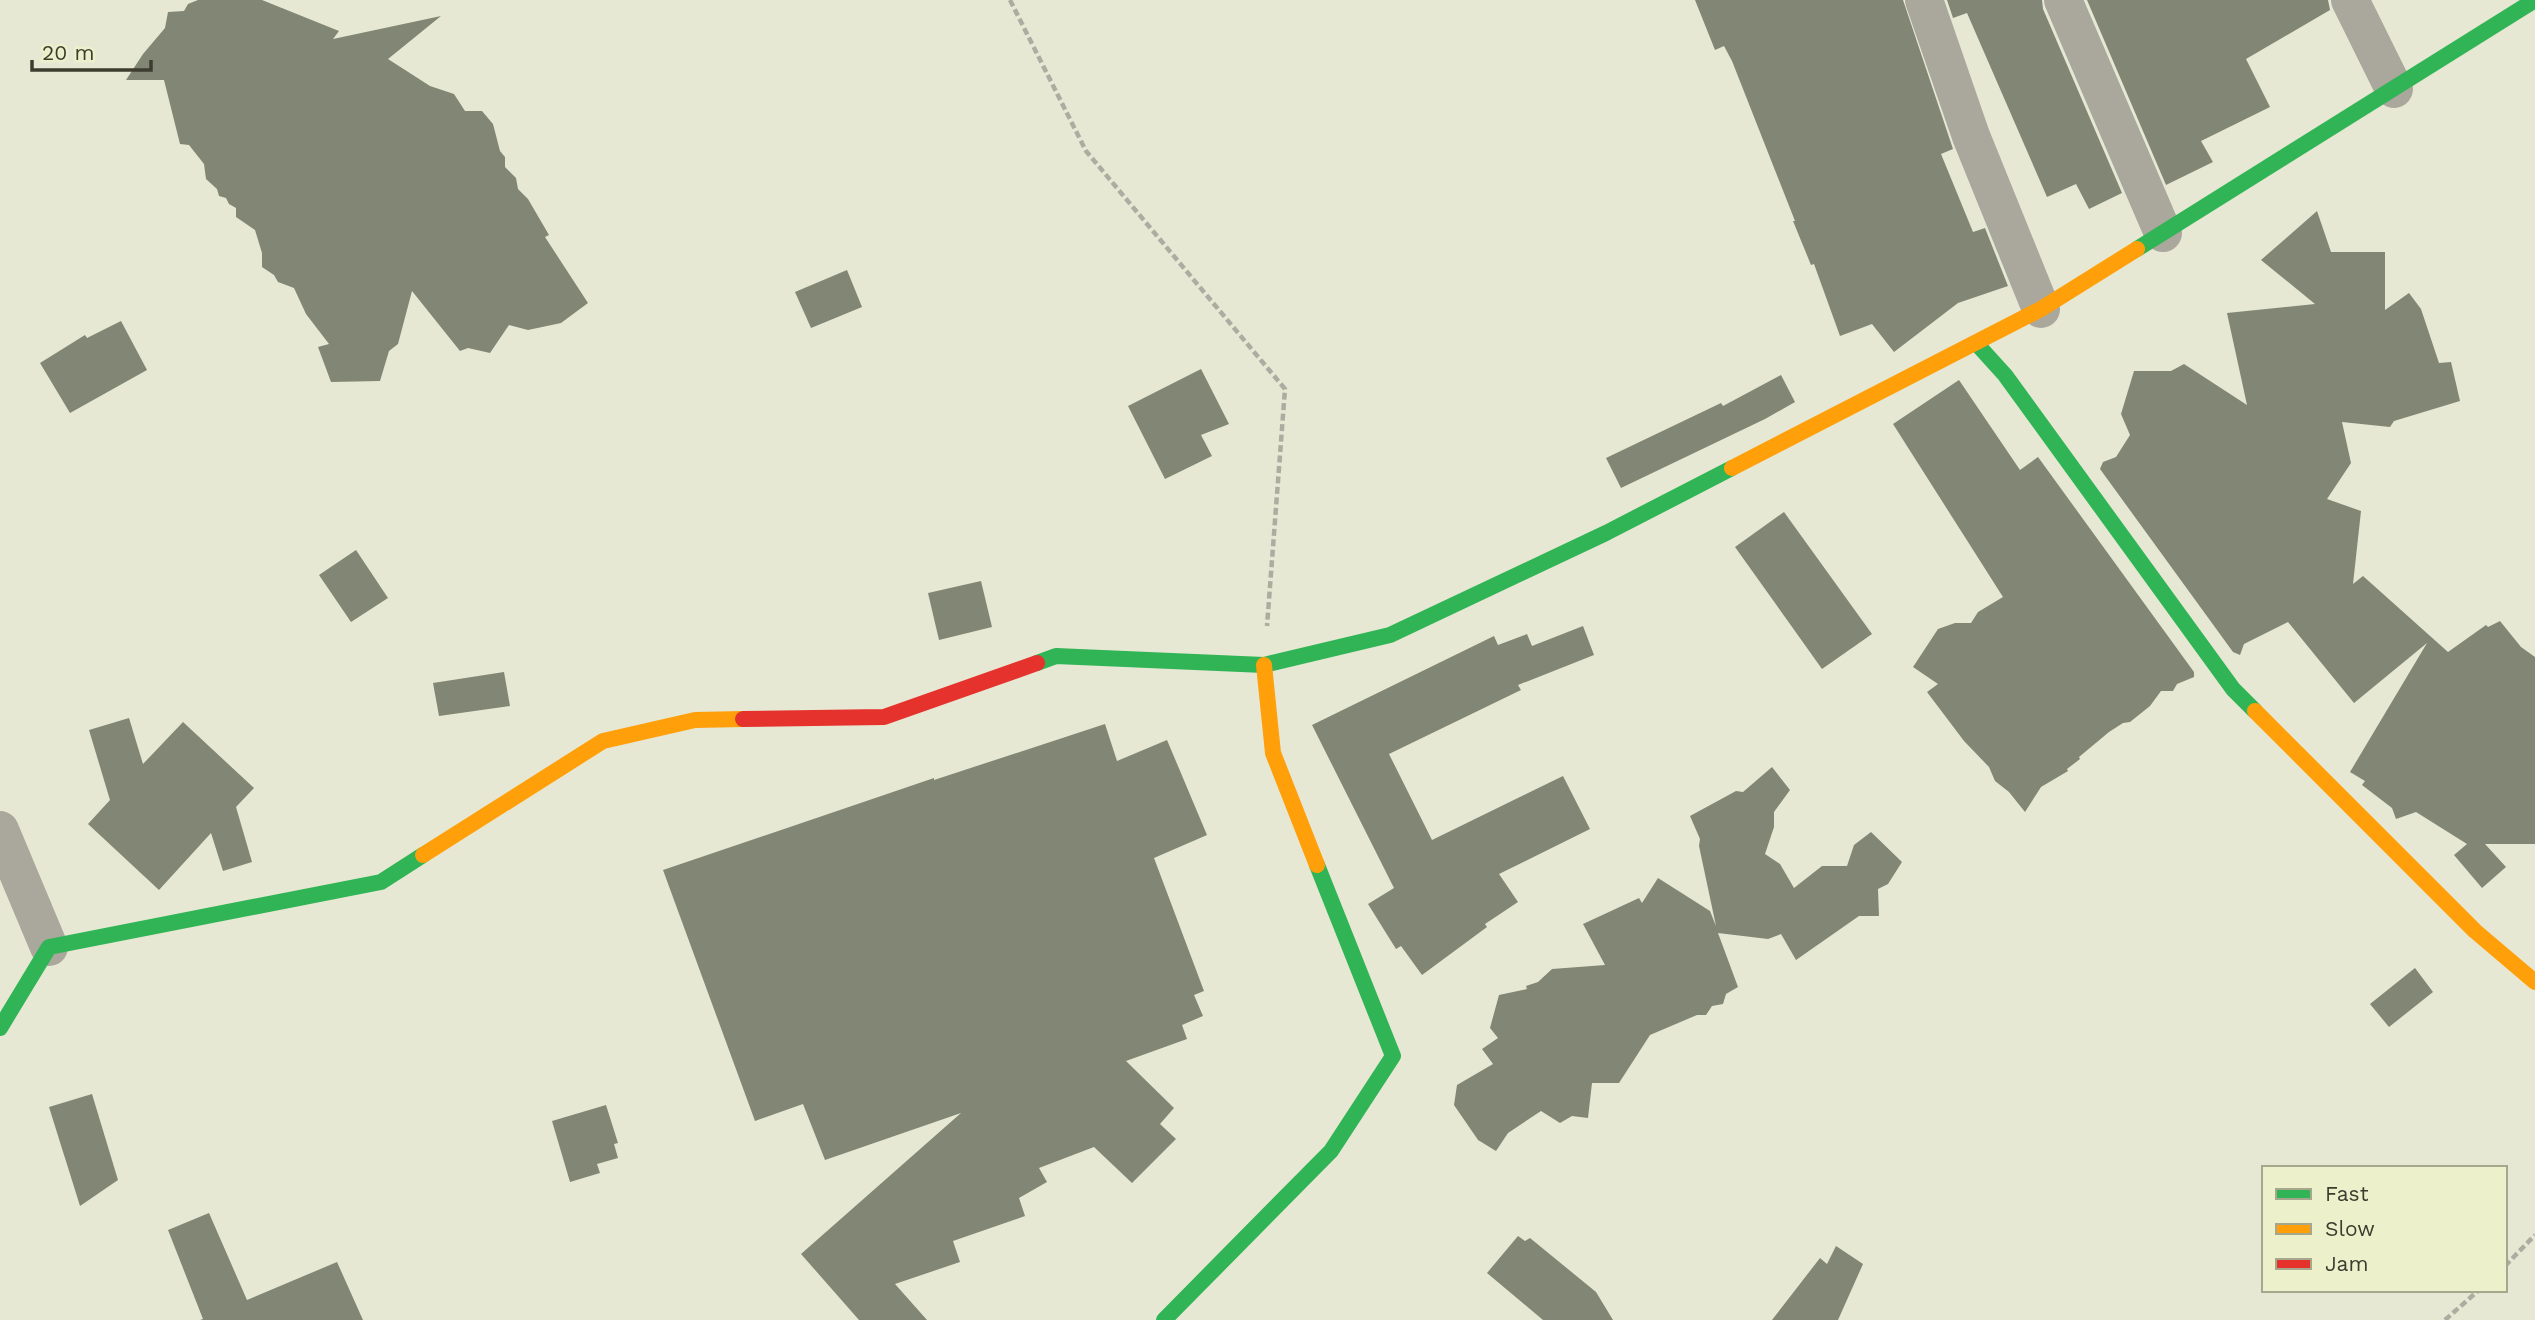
<svg xmlns="http://www.w3.org/2000/svg" width="2535" height="1320" viewBox="0 0 2535 1320" font-family="'Work Sans',sans-serif">
	<rect width="100%" height="100%" fill="#e6e8d3"/>
	<g fill="#818774">
		<path d="M198 0H262L339 31 333 39 441 16 388 59 430 86 454 94 465 111H482L493 124 500 151 505 157V167L516 178 518 189 528 199 549 235 545 237 588 303 561 323 528 330 509 325 490 353 468 348 460 351 412 291 398 344 389 351 380 381 331 382 318 347 329 344 306 314 294 288 278 282 274 275 262 267V253L255 230 236 217V208L229 204 226 198 219 196 217 189 206 179 204 164 189 145 180 144 164 80H126L143 54 165 28 168 12 184 11 188 4Z"/>
		<path d="M1695 0H1903L1953 149 1941 154 1973 232 1985 228 2008 286 1958 303 1894 352 1872 324 1840 336 1814 264 1811 265 1793 221H1795L1732 61 1724 46 1715 50Z"/>
		<path d="M1947 0H2042L2043 9 2122 193 2089 209 2076 184 2047 197 1967 13 1953 18Z"/>
		<path d="M2087 0H2328L2330 10 2246 59 2270 107 2201 141 2213 162 2166 185Z"/>
		<path d="M2317 211 2331 252H2385V310L2409 293 2421 309 2439 363 2451 362 2460 401 2394 421 2390 427 2342 422 2351 463 2327 499 2361 511 2353 584 2363 576 2448 652 2486 625 2488 627 2500 621 2521 647 2535 657V844H2485L2506 867 2482 888 2454 855 2467 844 2416 812 2396 819 2392 808 2362 785 2365 781 2350 772 2427 643 2354 703 2288 622 2244 644 2240 655 2233 652 2100 469 2103 462 2116 457 2130 435 2121 414 2134 371H2171L2184 364 2247 405 2227 313 2315 304 2261 260Z"/>
		<path d="M847 270 862 307 811 328 795 292Z"/>
		<path d="M121 321 147 370 70 413 40 363 85 335 87 338Z"/>
		<path d="M1201 369 1229 424 1201 435 1212 456 1165 479 1128 406Z"/>
		<path d="M1781 375 1795 402 1765 419 1621 488 1606 458 1721 403 1723 406Z"/>
		<path d="M1959 380 2020 470 2038 457 2194 672V677L2177 684 2173 691H2161L2150 706 2130 722 2123 723 2109 732 2079 757 2080 759 2067 769 2068 771 2041 787 2025 812 2009 792 1995 781 1989 767 1964 741 1927 692 1938 684 1913 667 1938 629 1955 623H1971L1978 612 2003 597 1893 424Z"/>
		<path d="M1784 512 1872 634 1822 669 1735 547Z"/>
		<path d="M356 550 388 598 351 622 319 575Z"/>
		<path d="M981 581 992 627 939 640 928 593Z"/>
		<path d="M1583 626 1594 655 1518 685 1521 690 1389 754 1432 840 1563 776 1590 829 1499 874 1518 902 1485 924 1487 927 1422 975 1401 946 1396 949 1368 904 1394 888 1312 725 1494 636 1498 645 1527 634 1532 646Z"/>
		<path d="M504 672 510 706 439 716 433 683Z"/>
		<path d="M129 718 143 764 183 722 254 788 236 807 252 862 223 871 211 833 159 890 88 824 110 800 89 730Z"/>
		<path d="M1105 724 1117 761 1167 740 1207 835 1154 858 1204 991 1194 995 1203 1016 1182 1025 1187 1039 1126 1061 1174 1108 1160 1124 1176 1139 1132 1183 1094 1147 1039 1168 1047 1182 1019 1198 1025 1216 953 1241 960 1262 895 1284 927 1320H859L801 1254 961 1113 825 1160 803 1104 755 1121 663 870 934 778V780Z"/>
		<path d="M1772 767 1790 790 1774 812V827L1765 854 1780 864 1794 888 1822 866H1847L1854 845 1871 832 1902 862 1888 884 1878 889 1879 916H1859L1796 960 1781 934 1768 939 1718 933 1738 987 1726 994 1723 1004 1712 1006 1706 1015H1697L1650 1035 1619 1083H1592L1588 1118 1572 1116 1560 1123 1541 1111 1508 1133 1496 1151 1478 1140 1454 1105 1457 1085 1493 1064 1482 1049 1498 1038 1490 1028 1499 995 1527 989 1526 986 1538 982 1552 969 1605 965 1583 924 1639 898 1642 903 1658 878 1710 911 1716 926 1699 846 1700 839 1690 816 1736 791 1743 792Z"/>
		<path d="M2415 968 2433 992 2389 1027 2370 1004Z"/>
		<path d="M92 1094 118 1180 80 1206 49 1107Z"/>
		<path d="M606 1105 618 1143 614 1144 618 1158 597 1164 600 1173 570 1182 552 1121Z"/>
		<path d="M209 1213 247 1300 337 1262 363 1320H200L203 1319 168 1230Z"/>
		<path d="M1518 1236 1525 1241 1530 1238 1596 1292 1613 1320H1543L1487 1273Z"/>
		<path d="M1836 1246 1863 1264 1838 1320H1772L1820 1258 1827 1264Z"/>
	</g>
	<g fill="none" stroke-linecap="round" stroke-linejoin="round">
		<g stroke="#adaca1" stroke-width="4.5" stroke-dasharray="7 3.5" stroke-linecap="butt">
			<path d="M1010 0 1086 151 1285 389 1267 626"/>
			<path d="M2505 1266 2535 1235"/>
			<path d="M2445 1320 2479 1290"/>
		</g>
		<g stroke="#aaa79d" stroke-width="38">
			<path d="M1924 0 1971 136 2041 309"/>
			<path d="M2063 0 2163 233"/>
			<path d="M2350 0 2394 89"/>
			<path d="M0 830 49 947"/>
		</g>
		<g stroke="#30b455" stroke-width="16">
			<path d="M2137 249 2535 0"/>
			<path d="M1976 343 2005 375 2233 689 2255 711"/>
			<path d="M1037 663 1056 656 1264 665 1390 635 1606 533 1732 468"/>
			<path d="M0 1028 49 947 381 882 423 855"/>
			<path d="M1164 1320 1331 1151 1393 1056 1317 865"/>
		</g>
		<g stroke="#ff9f0a" stroke-width="16">
			<path d="M1732 468 2041 309 2137 249"/>
			<path d="M1264 665 1273 753 1317 865"/>
			<path d="M2255 711 2475 931 2535 982"/>
			<path d="M423 855 603 741 695 720 743 719"/>
		</g>
		<path stroke="#e5322d" stroke-width="16" d="M743 719 884 717 1037 663"/>
	</g>
	<rect x="2262" y="1166" width="245" height="126" fill="#ecf0cb" stroke="#a6a88d" stroke-width="2"/>
	<rect x="2276" y="1189" width="35" height="10" fill="#30b455" stroke="#a6a88d" stroke-width="2"/>
	<text x="2325" y="1201" font-size="21" fill="#3c3d2f">Fast</text>
	<rect x="2276" y="1224" width="35" height="10" fill="#ff9f0a" stroke="#a6a88d" stroke-width="2"/>
	<text x="2325" y="1236" font-size="21" fill="#3c3d2f">Slow</text>
	<rect x="2276" y="1259" width="35" height="10" fill="#e5322d" stroke="#a6a88d" stroke-width="2"/>
	<text x="2325" y="1271" font-size="21" fill="#3c3d2f">Jam</text>
	<path d="M32 60v10h119v-10" fill="none" stroke="#3c3d2f" stroke-width="3.5"/>
	<text x="42" y="60" font-size="21" fill="#3c3d2f" stroke="#ecf0cb" stroke-width="5" paint-order="stroke">20 m</text>
</svg>
